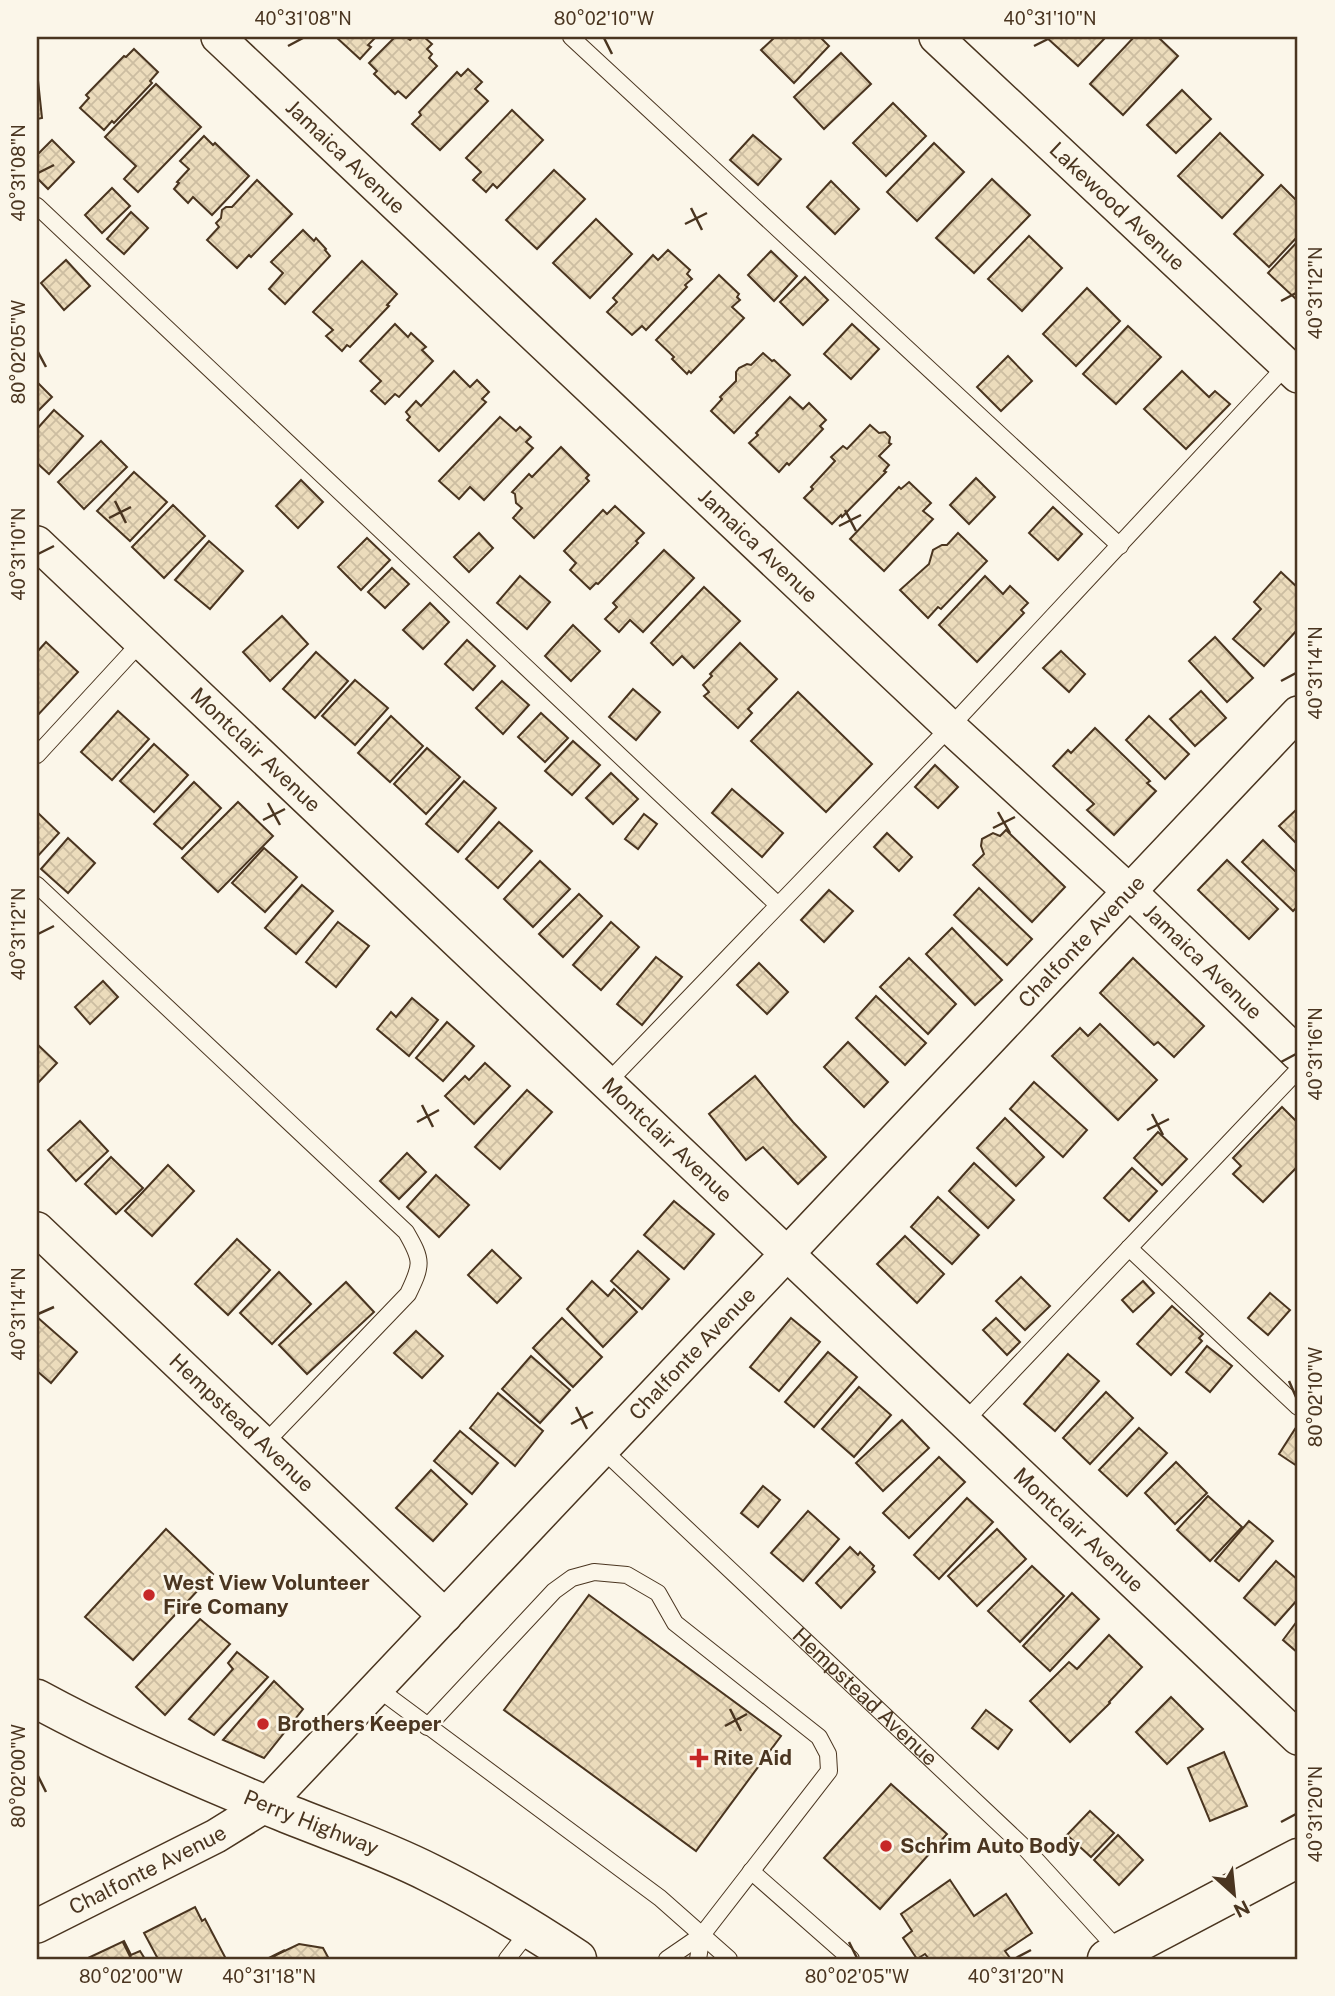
<svg xmlns="http://www.w3.org/2000/svg" width="1335" height="1996" viewBox="0 0 1335 1996" font-family="'Public Sans',sans-serif">
	<defs>
		<pattern id="building-cross-hatch" width="8" height="8" patternUnits="userSpaceOnUse" patternTransform="scale(1.75)"><rect width="8" height="8" fill="#ecdcbc"/><path d="M0 0l8 8M0 8l8-8" fill="none" stroke="#ccbda1"/></pattern>
	</defs>
	<rect width="100%" height="100%" fill="#fbf6e9"/>
	<g fill="url(#building-cross-hatch)" stroke="#4a3520" stroke-width="2">
		<path d="M336 37H376L368 45 371 47 360 59Z"/>
		<path d="M395 37H406L410 40 413 37H424L432 44 427 49 432 54 429 58 437 66 406 98 398 91 395 94 374 74 377 71 369 63Z"/>
		<path d="M775 37H820L829 46 794 83 761 50Z"/>
		<path d="M1046 37H1106L1078 66Z"/>
		<path d="M1134 37H1158L1178 56 1123 115 1090 84Z"/>
		<path d="M134 49 158 72 150 81 152 83 114 123 112 121 104 130 80 108 89 98 86 95 124 56 126 57Z"/>
		<path d="M841 53 871 84 824 129 794 97Z"/>
		<path d="M468 69 482 82 475 89 488 101 440 150 412 124 421 115 419 112 457 72 461 76Z"/>
		<path d="M37 71 42 118 37 119Z"/>
		<path d="M156 84 201 127 138 192 124 179 136 166 105 137Z"/>
		<path d="M1182 90 1211 119 1176 153 1147 125Z"/>
		<path d="M893 103 926 136 886 176 853 143Z"/>
		<path d="M512 110 543 140 497 188 493 184 486 192 473 180 481 172 466 158Z"/>
		<path d="M1220 133 1263 175 1222 218 1178 176Z"/>
		<path d="M753 135 781 159 758 185 730 160Z"/>
		<path d="M204 136 213 145 215 143 249 176 212 215 193 197 188 203 174 189 179 183 177 182 189 169 180 161Z"/>
		<path d="M52 140 74 162 48 189 37 178V155Z"/>
		<path d="M934 143 964 172 917 221 887 192Z"/>
		<path d="M554 170 585 199 537 249 506 220Z"/>
		<path d="M992 179 1030 215 974 273 936 238Z"/>
		<path d="M257 180 292 214 251 257 249 255 237 268 207 240 219 227 216 223 221 218 222 210 226 207H232Z"/>
		<path d="M831 181 859 209 835 234 807 207Z"/>
		<path d="M1281 185 1298 202V236L1269 267 1234 234Z"/>
		<path d="M112 188 130 206 102 233 85 215Z"/>
		<path d="M131 212 148 228 124 254 107 239Z"/>
		<path d="M596 219 632 254 590 298 553 263Z"/>
		<path d="M303 230 314 241 316 238 326 249 325 250 330 256 285 304 269 289 283 273 271 262Z"/>
		<path d="M1029 236 1062 268 1022 311 988 279Z"/>
		<path d="M1298 241V301L1268 273Z"/>
		<path d="M668 250 690 270 687 274 692 279 685 285 687 287 646 330 642 326 632 335 607 312 617 302 613 298 653 255 658 260Z"/>
		<path d="M771 251 797 276 774 301 748 275Z"/>
		<path d="M66 260 90 286 64 310 41 283Z"/>
		<path d="M362 261 397 294 387 305 389 306 350 347 347 345 342 351 326 336 333 330 313 312Z"/>
		<path d="M719 275 739 294 737 297 740 300 732 307 744 318 691 373 689 371 687 374 672 359 674 357 656 340Z"/>
		<path d="M805 277 828 300 803 325 780 302Z"/>
		<path d="M1087 288 1120 321 1076 366 1043 334Z"/>
		<path d="M395 324 408 337 411 333 426 347 422 350 433 361 399 397 395 394 385 404 371 391 381 381 360 361Z"/>
		<path d="M852 324 879 349 851 379 824 354Z"/>
		<path d="M1128 326 1161 357 1116 404 1083 374Z"/>
		<path d="M763 353 772 361 774 360 790 375 734 433 711 411 722 399 720 397 736 381V372L739 368 747 364 751 365Z"/>
		<path d="M1008 356 1032 381 1001 411 977 387Z"/>
		<path d="M454 371 470 387 477 380 489 392 482 399 486 402 439 451 407 420 410 417 406 412 416 401 421 406Z"/>
		<path d="M1182 371 1209 397 1215 391 1230 404 1186 449 1144 409Z"/>
		<path d="M37 382 52 397 37 412Z"/>
		<path d="M790 397 803 409 809 403 826 420 820 426 823 429 789 465 787 463 779 472 749 443 758 435 756 433Z"/>
		<path d="M54 410 83 436 49 474 37 463V429Z"/>
		<path d="M500 417 516 431 520 427 531 437 526 442 533 448 484 500 470 487 459 499 439 481Z"/>
		<path d="M870 425 879 433 885 432 890 437 889 443 891 444 879 456 889 465 884 471 886 472 842 517 841 515 832 524 804 498 813 489 811 487 835 461 831 457 843 446 847 449Z"/>
		<path d="M101 441 127 467 84 509 58 482Z"/>
		<path d="M561 447 589 475 586 478 589 481 534 538 513 518 522 508 516 503 515 494 512 492 529 474 532 477Z"/>
		<path d="M134 472 167 502 130 541 97 511Z"/>
		<path d="M976 478 995 497 969 524 950 505Z"/>
		<path d="M301 480 323 502 298 528 276 506Z"/>
		<path d="M909 482 931 503 923 511 933 519 884 571 850 539 899 487 901 489Z"/>
		<path d="M173 505 205 536 164 578 132 547Z"/>
		<path d="M615 506 644 533 636 541 638 543 598 584 596 583 590 589 570 570 576 563 564 551 603 510 607 514Z"/>
		<path d="M1053 507 1082 534 1058 560 1029 533Z"/>
		<path d="M479 533 493 548 469 572 454 557Z"/>
		<path d="M958 533 987 561 941 609 938 607 928 618 900 590 929 564 933 550 942 545H947Z"/>
		<path d="M367 538 390 560 361 590 338 567Z"/>
		<path d="M209 541 243 571 210 609 175 580Z"/>
		<path d="M664 550 694 578 643 632 630 620 619 632 605 619 617 607 613 603Z"/>
		<path d="M392 568 409 584 385 608 368 592Z"/>
		<path d="M1281 572 1298 588V629L1264 666 1233 639 1261 609 1254 602Z"/>
		<path d="M520 576 550 602 527 629 497 603Z"/>
		<path d="M985 576 1003 594 1010 586 1028 603 1021 610 1024 613 977 662 939 625Z"/>
		<path d="M704 587 740 621 694 668 682 656 673 665 651 643Z"/>
		<path d="M430 603 449 622 423 649 403 630Z"/>
		<path d="M282 616 308 644 270 681 243 652Z"/>
		<path d="M573 625 600 651 571 681 545 656Z"/>
		<path d="M1215 637 1253 678 1227 702 1189 661Z"/>
		<path d="M467 640 495 666 473 690 445 664Z"/>
		<path d="M46 642 78 672 37 716V652Z"/>
		<path d="M740 643 777 679 748 709 752 713 738 728 704 696 709 692 703 685 712 676 710 674Z"/>
		<path d="M1061 651 1085 674 1069 692 1043 668Z"/>
		<path d="M316 652 348 681 315 718 283 689Z"/>
		<path d="M355 680 388 708 355 745 322 716Z"/>
		<path d="M502 681 529 705 503 734 476 708Z"/>
		<path d="M633 689 660 712 636 740 609 717Z"/>
		<path d="M1201 691 1226 718 1195 746 1170 719Z"/>
		<path d="M798 692 872 764 826 812 751 741Z"/>
		<path d="M118 711 149 739 112 780 81 752Z"/>
		<path d="M541 713 568 738 545 762 518 737Z"/>
		<path d="M391 716 423 746 390 782 358 753Z"/>
		<path d="M1149 716 1189 754 1165 779 1126 740Z"/>
		<path d="M1095 728 1150 781 1147 783 1156 791 1114 835 1087 810 1094 804 1053 766 1068 750 1071 753Z"/>
		<path d="M573 741 600 765 572 795 545 771Z"/>
		<path d="M154 744 188 775 154 812 120 781Z"/>
		<path d="M427 748 460 777 426 814 394 784Z"/>
		<path d="M935 765 958 787 938 808 915 787Z"/>
		<path d="M611 773 638 799 613 824 586 798Z"/>
		<path d="M464 781 496 808 458 852 426 824Z"/>
		<path d="M194 782 221 808 182 849 154 824Z"/>
		<path d="M732 789 783 833 762 857 712 813Z"/>
		<path d="M238 802 273 836 218 892 182 858Z"/>
		<path d="M1298 808V845L1279 826Z"/>
		<path d="M37 812 59 833 37 857Z"/>
		<path d="M644 814 657 824 638 849 625 839Z"/>
		<path d="M499 822 532 851 498 888 466 859Z"/>
		<path d="M1006 830 1065 887 1032 922 973 865 984 854 981 846 982 839 993 833 1000 836Z"/>
		<path d="M887 833 912 857 899 871 874 847Z"/>
		<path d="M68 838 95 863 68 893 41 869Z"/>
		<path d="M1263 840 1298 874V906L1293 911 1242 862Z"/>
		<path d="M264 848 297 877 265 912 232 883Z"/>
		<path d="M1227 860 1278 909 1249 939 1198 890Z"/>
		<path d="M540 861 570 889 533 927 504 899Z"/>
		<path d="M302 885 333 911 296 954 265 928Z"/>
		<path d="M979 888 1032 939 1007 965 954 915Z"/>
		<path d="M829 890 853 911 824 942 801 920Z"/>
		<path d="M579 894 602 916 563 957 539 934Z"/>
		<path d="M338 922 369 946 336 987 306 962Z"/>
		<path d="M611 922 639 947 601 990 573 965Z"/>
		<path d="M952 928 1002 980 975 1005 926 954Z"/>
		<path d="M656 957 682 977 642 1025 617 1004Z"/>
		<path d="M909 958 956 1004 928 1034 880 987Z"/>
		<path d="M1133 958 1204 1026 1174 1057 1158 1042 1154 1045 1100 993Z"/>
		<path d="M759 963 788 992 767 1014 737 985Z"/>
		<path d="M103 981 118 997 90 1024 75 1007Z"/>
		<path d="M876 996 926 1043 905 1065 856 1018Z"/>
		<path d="M412 998 438 1020 409 1056 377 1029 391 1012 396 1017Z"/>
		<path d="M447 1022 474 1046 443 1081 416 1058Z"/>
		<path d="M1100 1024 1157 1080 1118 1120 1052 1056 1080 1028 1088 1036Z"/>
		<path d="M848 1042 888 1082 864 1107 824 1067Z"/>
		<path d="M37 1044 57 1063 37 1084Z"/>
		<path d="M485 1063 510 1086 474 1124 445 1096 465 1076 469 1080Z"/>
		<path d="M755 1076 793 1122 826 1157 798 1184 763 1147 746 1160 709 1114Z"/>
		<path d="M1034 1082 1087 1130 1063 1157 1010 1109Z"/>
		<path d="M527 1090 552 1112 500 1169 475 1147Z"/>
		<path d="M1282 1107 1298 1123V1166L1263 1202 1233 1174 1241 1166 1233 1158Z"/>
		<path d="M1005 1118 1044 1157 1016 1186 977 1148Z"/>
		<path d="M80 1121 108 1151 76 1181 48 1150Z"/>
		<path d="M1158 1132 1187 1159 1162 1185 1134 1158Z"/>
		<path d="M407 1153 426 1172 399 1199 380 1181Z"/>
		<path d="M111 1157 143 1188 116 1214 85 1184Z"/>
		<path d="M974 1163 1014 1200 988 1228 949 1191Z"/>
		<path d="M168 1165 194 1191 152 1236 125 1211Z"/>
		<path d="M1132 1168 1157 1191 1129 1221 1104 1198Z"/>
		<path d="M436 1175 469 1205 439 1237 407 1207Z"/>
		<path d="M938 1197 979 1235 952 1264 911 1227Z"/>
		<path d="M674 1201 714 1234 684 1269 644 1235Z"/>
		<path d="M905 1236 944 1274 917 1303 877 1264Z"/>
		<path d="M237 1239 270 1270 228 1315 195 1284Z"/>
		<path d="M492 1250 521 1278 497 1303 468 1275Z"/>
		<path d="M638 1251 669 1279 642 1309 611 1281Z"/>
		<path d="M279 1272 311 1304 272 1344 240 1313Z"/>
		<path d="M1021 1277 1050 1306 1025 1330 996 1301Z"/>
		<path d="M592 1281 608 1296 614 1289 637 1312 603 1347 567 1309Z"/>
		<path d="M1143 1281 1154 1293 1133 1312 1122 1300Z"/>
		<path d="M346 1282 374 1312 307 1374 279 1345Z"/>
		<path d="M1270 1293 1290 1310 1268 1335 1248 1318Z"/>
		<path d="M1172 1306 1203 1334 1199 1338 1202 1341 1171 1375 1137 1344Z"/>
		<path d="M37 1317 77 1352 51 1383 37 1371Z"/>
		<path d="M562 1318 602 1357 573 1387 533 1348Z"/>
		<path d="M791 1318 820 1342 779 1391 750 1367Z"/>
		<path d="M996 1318 1020 1342 1007 1355 983 1330Z"/>
		<path d="M416 1331 443 1356 422 1378 394 1353Z"/>
		<path d="M1207 1346 1232 1366 1210 1392 1186 1372Z"/>
		<path d="M828 1352 857 1377 814 1427 785 1402Z"/>
		<path d="M1068 1354 1099 1381 1055 1431 1024 1404Z"/>
		<path d="M531 1356 570 1390 540 1423 502 1389Z"/>
		<path d="M859 1387 891 1415 854 1457 822 1429Z"/>
		<path d="M1106 1392 1133 1418 1090 1464 1063 1438Z"/>
		<path d="M498 1393 543 1431 515 1466 470 1428Z"/>
		<path d="M902 1420 929 1448 883 1491 856 1463Z"/>
		<path d="M1139 1428 1167 1453 1127 1496 1099 1470Z"/>
		<path d="M1295 1429 1298 1431 1297 1466 1279 1454Z"/>
		<path d="M460 1431 498 1463 472 1494 434 1461Z"/>
		<path d="M939 1457 965 1482 909 1538 883 1513Z"/>
		<path d="M1176 1462 1207 1493 1175 1524 1145 1493Z"/>
		<path d="M431 1470 467 1504 433 1541 396 1508Z"/>
		<path d="M763 1486 780 1500 758 1527 741 1513Z"/>
		<path d="M1208 1496 1242 1527 1210 1561 1177 1530Z"/>
		<path d="M967 1498 993 1522 939 1579 914 1555Z"/>
		<path d="M808 1511 839 1539 803 1581 771 1553Z"/>
		<path d="M1249 1521 1273 1541 1239 1581 1215 1561Z"/>
		<path d="M166 1529 213 1574 133 1660 85 1617Z"/>
		<path d="M997 1529 1026 1559 977 1606 948 1576Z"/>
		<path d="M850 1547 858 1555 860 1552 874 1566 872 1569 875 1572 841 1608 816 1583Z"/>
		<path d="M1276 1561 1298 1580V1599L1275 1625 1244 1598Z"/>
		<path d="M1032 1566 1064 1596 1020 1642 988 1611Z"/>
		<path d="M1072 1593 1099 1619 1050 1671 1023 1646Z"/>
		<path d="M589 1595 781 1736 696 1851 504 1710Z"/>
		<path d="M200 1619 230 1644 165 1715 136 1687Z"/>
		<path d="M1298 1620V1653L1283 1640Z"/>
		<path d="M1109 1635 1142 1667 1109 1702 1110 1703 1070 1742 1030 1701 1069 1662 1077 1669Z"/>
		<path d="M237 1652 268 1677 214 1735 189 1719 233 1669 228 1663Z"/>
		<path d="M274 1681 303 1709 264 1758 223 1740Z"/>
		<path d="M1171 1697 1203 1729 1167 1764 1136 1732Z"/>
		<path d="M986 1710 1012 1730 998 1749 972 1728Z"/>
		<path d="M1224 1752 1247 1806 1210 1821 1188 1768Z"/>
		<path d="M891 1784 947 1834 880 1909 824 1858Z"/>
		<path d="M1090 1811 1114 1833 1091 1857 1067 1835Z"/>
		<path d="M1118 1835 1143 1860 1119 1885 1094 1860Z"/>
		<path d="M950 1880 974 1916 1006 1894 1032 1933 1005 1951 1010 1958 929 1959 925 1954 917 1959 903 1938 912 1931 901 1914Z"/>
		<path d="M195 1907 202 1921 205 1919 226 1959H158L144 1933Z"/>
		<path d="M124 1941 131 1955 140 1951 145 1959H86Z"/>
		<path d="M299 1944 323 1948 329 1959H276L274 1956Z"/>
	</g>
	<g fill="none" stroke-linecap="round" stroke-linejoin="round">
		<g stroke="#4a3520" stroke-width="18">
			<g id="service">
				<path d="M571 37 1120 546"/>
				<path d="M37 206 778 905"/>
				<path d="M37 755 141 642"/>
				<path d="M37 885 406 1232C423 1261 422 1265 408 1294L264 1444"/>
				<path d="M607 1083 950 727 1287 365"/>
				<path d="M1129 1248 1298 1407"/>
				<path d="M965 1421 1298 1070"/>
				<path id="s1" d="M603 1450 1026 1849 1120 1952"/>
				<path d="M377 1688 660 1898 729 1959"/>
				<path d="M427 1727 554 1591 572 1578 594 1572 627 1575 658 1593 675 1623 819 1737 828 1754 829 1771 702 1935 667 1959"/>
				<path d="M751 1871 851 1959"/>
				<path d="M507 1959 532 1927"/>
				<path d="M698 1959 702 1935"/>
			</g>
		</g>
		<g stroke="#4a3520" stroke-width="36">
			<g id="minor">
				<path id="s2" d="M218 37 950 727 1130 892 1298 1054"/>
				<path id="s3" d="M936 37 1298 376"/>
				<path id="s4" d="M37 543 1298 1738"/>
				<path id="s5" d="M37 1229 445 1616"/>
				<path id="s6" d="M37 1926 216 1836 266 1805 1298 713"/>
			</g>
		</g>
		<g stroke="#4a3520" stroke-width="41">
			<path id="tertiary" d="M1107 1959 1298 1858"/>
		</g>
		<g stroke="#4a3520" stroke-width="41">
			<g id="primary">
				<path id="s7" d="M37 1699C116 1742 199 1778 283 1812 332 1832 383 1849 430 1873 481 1898 530 1928 577 1959"/>
			</g>
		</g>
		<use href="#service" stroke="#fbf6e9" stroke-width="16"/>
		<use href="#minor" stroke="#fbf6e9" stroke-width="33"/>
		<use href="#tertiary" stroke="#fbf6e9" stroke-width="38"/>
		<use href="#primary" stroke="#fbf6e9" stroke-width="38"/>
	</g>
	<path fill="none" stroke="#4a3520" stroke-width="2.5" d="M604 38 612 54M288 46 303 38M1034 46 1050 38M38 173 54 165M691 208 702 230M685 224 707 213M1281 301 1296 293M38 352 46 367M115 501 126 523M845 510 856 531M109 518 131 507M839 526 861 515M38 554 54 546M1281 681 1296 673M268 803 280 825M998 812 1010 833M263 820 285 809M993 828 1015 817M38 934 54 926M1281 1062 1296 1054M422 1105 433 1127M1152 1114 1163 1135M417 1122 439 1110M1147 1130 1169 1119M38 1314 54 1307M1289 1381 1296 1397M576 1407 587 1429M571 1424 593 1412M730 1709 741 1731M725 1726 747 1714M38 1776 46 1792M1281 1822 1296 1814M123 1942 131 1958M849 1942 857 1958M269 1958 285 1950M1016 1958 1031 1950"/>
	<g fill="#c62828" stroke="#fbf6e9" stroke-width="2.5">
		<circle cx="149" cy="1595" r="7"/>
		<circle cx="263" cy="1724" r="7"/>
		<path d="M695.5 1747.5h7v7h7v7h-7v7h-7v-7h-7v-7h7z"/>
		<circle cx="886" cy="1846" r="7"/>
	</g>
	<g text-anchor="middle" stroke-width="5" stroke-linejoin="round" paint-order="stroke">
		<g font-size="21" fill="#4a3520" stroke="#fbf6e9">
			<text dy="7" stroke="none"><textPath href="#s2" startOffset="175">Jamaica Avenue</textPath></text>
			<text dy="7" stroke="none"><textPath href="#s3" startOffset="248">Lakewood Avenue</textPath></text>
			<text dy="7" stroke="none"><textPath href="#s2" startOffset="742">Jamaica Avenue</textPath></text>
			<text dy="7" stroke="none"><textPath href="#s4" startOffset="301">Montclair Avenue</textPath></text>
			<text dy="7" stroke="none"><textPath href="#s6" startOffset="1447">Chalfonte Avenue</textPath></text>
			<text dy="7" stroke="none"><textPath href="#s2" startOffset="1351">Jamaica Avenue</textPath></text>
			<text dy="7" stroke="none"><textPath href="#s4" startOffset="868">Montclair Avenue</textPath></text>
			<text dy="7" stroke="none"><textPath href="#s6" startOffset="880">Chalfonte Avenue</textPath></text>
			<text dy="7" stroke="none"><textPath href="#s5" startOffset="282">Hempstead Avenue</textPath></text>
			<text dy="7" stroke="none"><textPath href="#s4" startOffset="1435">Montclair Avenue</textPath></text>
			<text dy="7" stroke="none"><textPath href="#s1" startOffset="360">Hempstead Avenue</textPath></text>
			<text dy="7" stroke="none"><textPath href="#s7" startOffset="301">Perry Highway</textPath></text>
			<text dy="7" stroke="none"><textPath href="#s6" startOffset="124">Chalfonte Avenue</textPath></text>
		</g>
		<g font-size="21" font-weight="bold" fill="#4a3520" stroke="#fbf6e9" text-anchor="start">
			<text x="163" y="1590">West View Volunteer<tspan x="163" dy="24">Fire Comany</tspan></text>
			<text x="277" y="1731">Brothers Keeper</text>
			<text x="713" y="1765">Rite Aid</text>
			<text x="900" y="1853">Schrim Auto Body</text>
		</g>
	</g>
	<rect width="1335" height="1996" fill="none" stroke="#fbf6e9" stroke-width="77"/>
	<g transform="translate(1234 1894) rotate(153)" stroke="#fbf6e9" stroke-width="5" paint-order="stroke">
	<path d="M0-5L12 26L0 18L-12 26Z" fill="#4a3520"/>
	<text y="-10" font-size="19" font-weight="bold" text-anchor="middle" fill="#4a3520">N</text>
	</g>
	<rect x="38" y="38" width="1258" height="1920" fill="none" stroke="#4a3520" stroke-width="2.5"/>
	<g font-size="18" text-anchor="middle" fill="#4a3520">
		<text x="303" y="25">40°31'08"N</text>
		<text x="604" y="25">80°02'10"W</text>
		<text x="1050" y="25">40°31'10"N</text>
		<text transform="translate(19 173) rotate(-90)" y="6">40°31'08"N</text>
		<text transform="translate(1316 293) rotate(-90)" y="6">40°31'12"N</text>
		<text transform="translate(19 352) rotate(-90)" y="6">80°02'05"W</text>
		<text transform="translate(19 554) rotate(-90)" y="6">40°31'10"N</text>
		<text transform="translate(1316 673) rotate(-90)" y="6">40°31'14"N</text>
		<text transform="translate(19 934) rotate(-90)" y="6">40°31'12"N</text>
		<text transform="translate(1316 1054) rotate(-90)" y="6">40°31'16"N</text>
		<text transform="translate(19 1314) rotate(-90)" y="6">40°31'14"N</text>
		<text transform="translate(1316 1397) rotate(-90)" y="6">80°02'10"W</text>
		<text transform="translate(19 1776) rotate(-90)" y="6">80°02'00"W</text>
		<text transform="translate(1316 1814) rotate(-90)" y="6">40°31'20"N</text>
		<text x="131" y="1983">80°02'00"W</text>
		<text x="269" y="1983">40°31'18"N</text>
		<text x="857" y="1983">80°02'05"W</text>
		<text x="1016" y="1983">40°31'20"N</text>
	</g>
</svg>
